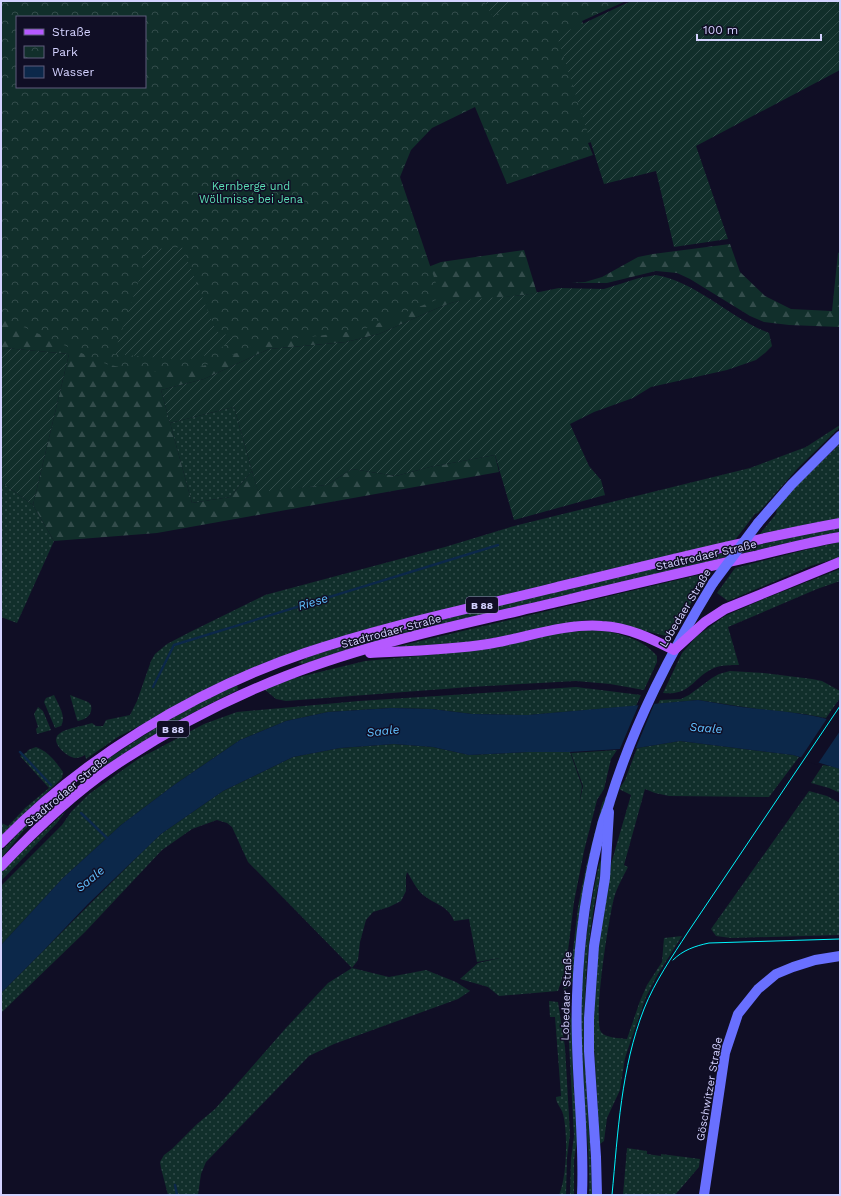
<svg xmlns="http://www.w3.org/2000/svg" width="841" height="1196" viewBox="0 0 841 1196" font-family="'Work Sans',sans-serif">
	<defs>
		<pattern id="grass-dots" width="8" height="8" patternUnits="userSpaceOnUse"><rect width="8" height="8" fill="#112f2b"/><path d="M2 2h.1M6 6h.1" fill="none" stroke="#334c4b" stroke-width="1.8" stroke-linecap="round"/></pattern>
		<pattern id="forest-firs" width="22" height="20" patternUnits="userSpaceOnUse"><rect width="22" height="20" fill="#112f2b"/><path d="M5 1l3.5 6h-7zM16 11l3.5 6h-7z" fill="#334c4b"/></pattern>
		<pattern id="park-crowns" width="20" height="18" patternUnits="userSpaceOnUse"><rect width="20" height="18" fill="#112f2b"/><path d="M2 6a3 3 0 1 1 6 0M12 15a3 3 0 1 1 6 0" fill="none" stroke="#334c4b"/></pattern>
		<pattern id="garden-furrows" width="10" height="10" patternUnits="userSpaceOnUse"><rect width="10" height="10" fill="#112f2b"/><path d="M-1 1l2-2M0 10L10 0M9 11l2-2" fill="none" stroke="#334c4b"/></pattern>
	</defs>
	<rect width="100%" height="100%" fill="#100e25"/>
	<g fill="url(#grass-dots)">
		<path d="M234 407 252 471 230 497 192 503 170 423Z"/>
		<path d="M840 425V427L798 468 758 513 755 514 735 540 646 561 235 676 197 694 145 723 118 737 86 759 85 755C82 757 79 758 75 758 67 757 49 742 59 734 65 728 84 726 92 723L96 726H103L106 720 130 715 137 701 151 661 155 654 167 644 190 632 265 595 445 547 514 526 750 468 806 447Z"/>
		<path d="M840 444V518L759 535 776 514 777 508 798 484Z"/>
		<path d="M1 482 33 505 54 541 17 623 1 617Z"/>
		<path d="M840 527V532L778 545 449 623 333 654 303 664 298 663 308 657 343 646 460 615 706 556Z"/>
		<path d="M840 542V557L811 566 728 601 717 593 735 568 809 549Z"/>
		<path d="M840 569V581L817 589 728 627 739 665C731 665 721 665 714 668 692 678 691 696 663 693L682 653 697 636 725 616 764 599Z"/>
		<path d="M711 572 670 637 609 622 586 620 527 632 470 642 391 648Z"/>
		<path d="M597 629C619 634 642 638 657 656V662L644 690 610 684 576 681 470 687 286 701 276 699 264 689 295 678 365 661 440 654 555 634Z"/>
		<path d="M730 671 764 673 812 679 822 681 840 691V698L826 718 804 714 757 709 698 700 658 704 660 700 681 699 689 695 712 678 719 674Z"/>
		<path d="M237 685 238 690C188 713 143 741 97 771L95 768C140 737 186 707 237 685Z"/>
		<path d="M576 687 641 695 636 706 528 715 472 714 432 709 391 708 328 712 286 721 240 740 174 785 121 825 63 878 1 945V886L62 825 71 812 89 794 138 759 161 747 204 724 237 712 359 701Z"/>
		<path d="M54 695C58 704 67 717 61 726L55 728 44 702 46 698Z"/>
		<path d="M70 695 88 702 91 705C93 714 87 719 78 721L77 720Z"/>
		<path d="M38 707 43 711 51 730 37 734 36 729 38 727 34 714Z"/>
		<path d="M680 741 793 755 799 757 769 797 669 796 655 793 645 789 624 865 628 867C623 877 617 887 614 898 609 917 593 1018 601 1032 605 1038 620 1038 627 1039L640 1001 647 985 662 962 664 938 682 936 658 974 646 997 631 1040 625 1058 620 1090 607 1118 604 1141 600 1144 593 1031V995L604 904 611 864 631 795 619 789 625 780 637 748Z"/>
		<path d="M394 744 433 747 469 755 528 752H570L582 786 579 805 583 786 571 753 617 750 611 759 604 789 597 800 584 851 574 902 566 967 558 991 499 996 488 987 460 979 478 963 500 958 477 962 469 919 454 921C449 906 434 904 423 895 416 889 412 879 407 872L406 876V891L401 901 389 907 373 912 366 920 360 942 358 960 352 968 389 977 426 970 456 982 470 991 458 999 334 1044 309 1056 206 1162 201 1174 198 1195H168L161 1168 160 1162 164 1155 172 1149 197 1124 215 1109 285 1029 328 983 352 968 248 862 232 827 227 823 217 820 192 829 162 850 85 932 1 1013V993L144 850 161 834 223 791 293 757 340 748Z"/>
		<path d="M36 747C49 752 55 761 63 772L62 778 1 837V823L8 826 25 808 49 788 20 756 27 752 28 750Z"/>
		<path d="M823 765 835 767 840 769V793L829 788 811 783Z"/>
		<path d="M66 791 67 792 24 830 9 849 1 858V852L28 823Z"/>
		<path d="M809 791 827 796 840 803V935L731 938 716 936 711 929Z"/>
		<path d="M606 796H607L573 981 569 987 563 990 571 968 578 907 586 867 602 804Z"/>
		<path d="M66 811 57 823 1 881V872L4 868Z"/>
		<path d="M601 860C603 873 596 893 594 907 589 937 586 967 585 998 582 1064 591 1129 592 1195H589C591 1148 582 1103 581 1056 579 991 585 927 599 864Z"/>
		<path d="M549 1001 558 1002 565 1047 570 1134 567 1158 566 1195H559C567 1177 568 1133 563 1114 561 1107 556 1104 556 1097L561 1096 555 1017H550Z"/>
		<path d="M562 1003 568 1006 570 1009 572 1020 573 1081 578 1135 574 1160V1195H570L571 1159 574 1136 569 1043Z"/>
		<path d="M627 1148 647 1151V1154L661 1156V1154L700 1159 699 1167 675 1195H623Z"/>
	</g>
	<g fill="url(#forest-firs)">
		<path d="M730 244 740 272 765 296 791 309 832 311 838 253 840 252V327L789 325 764 322 750 316 690 279 677 273 656 271 607 283H571L585 282 602 277 638 257 653 254Z"/>
		<path d="M524 250 537 293 524 295 454 302 440 307 379 334 346 342 269 349 204 379 161 390 192 503 230 497 252 471 258 491 327 485 352 469 396 476 430 467 495 455 499 472 157 533 54 541 33 505 69 354 5 348 1 354V312L379 286 441 262Z"/>
	</g>
	<path fill="url(#park-crowns)" fill-rule="evenodd" d="M1 1H626L582 21 620 133 588 143 593 155 507 184 475 107 432 128 411 150 400 177 441 298 361 330 310 337 276 340 257 344 223 359 194 369 162 372 133 370 106 364 1 317ZM17 17H145V87H17Z"/>
	<g fill="url(#garden-furrows)">
		<path d="M484 1H515L493 17Z"/>
		<path d="M631 1H840V70L696 146 728 239 674 247 656 171 604 184 557 36Z"/>
		<path d="M182 247 216 331 235 338 212 354 186 360 114 354 142 271 145 250Z"/>
		<path d="M656 275C695 281 730 318 769 333L772 346 765 353 756 360 727 370 651 387 633 398 594 412 570 424 589 466 601 480 605 495 514 520 495 455 430 467 396 476 352 469 327 485 258 492 234 407 170 423 161 390 204 379 269 349 346 342 379 334 440 307 454 302 475 299 524 295 559 288 604 289 639 278Z"/>
		<path d="M5 348 69 354 33 505 1 482V354Z"/>
	</g>
	<path fill="#0c284a" d="M698 700C718 703 738 707 759 709 786 712 814 714 840 723V769L793 755 680 741 637 748 570 752H528L469 755 433 747 394 744 340 748 293 757 223 791 161 834 88 904 44 950 1 993V945L63 878 121 825 174 785 240 740 286 721 328 712 391 708 432 709 472 714 528 715Z"/>
	<g fill="#100e25">
		<path d="M655 702 635 750 619 751 639 704Z"/>
		<path d="M828 717 840 721V731L817 765 800 759Z"/>
	</g>
	<g fill="none" stroke-linecap="round" stroke-linejoin="round">
		<g stroke="#0c284a" stroke-width="2.5">
			<path d="M153 687 174 645 498 545"/>
			<path d="M20 752 51 785"/>
			<path d="M81 813 108 839"/>
			<path d="M175 1185 177 1195"/>
		</g>
		<g stroke="#6970ff" stroke-width="10">
			<path d="M758 523 791 485 840 436"/>
			<path d="M582 1195C585 1129 574 1063 577 996 579 938 587 881 602 825 604 817 608 809 610 801 634 723 671 652 713 583"/>
			<path d="M597 1195 596 1157 589 1051V1018L594 946 605 878 609 812"/>
			<path d="M704 1195 725 1053 738 1014 758 989 776 974 793 967 815 960 840 956"/>
		</g>
		<g stroke="#b559ff" stroke-width="10">
			<path d="M370 653C410 651 449 650 488 644 524 638 566 623 602 626 628 627 652 639 674 650L705 622 725 609 840 562"/>
			<path d="M1 843C83 758 193 691 305 653 385 626 468 609 549 589 646 566 742 541 840 523"/>
			<path d="M1 866C34 831 71 795 111 768 166 731 224 700 286 676 376 641 472 622 566 600 629 585 692 570 755 556 783 549 811 542 840 537"/>
		</g>
		<g stroke="#00f6fd" stroke-width="1">
			<path d="M673 960C683 950 695 946 709 943L840 939"/>
			<path d="M612 1195C618 1132 621 1068 644 1009 655 981 672 957 688 932L840 706"/>
		</g>
		<path stroke="#6970ff" stroke-width="10" d="M713 583 758 523"/>
	</g>
	<g text-anchor="middle" stroke-width="3" stroke-linejoin="round" paint-order="stroke">
		<g fill="#100e25" stroke="#9997be" stroke-width="1">
			<rect x="466" y="597" width="32" height="16" rx="3"/>
			<rect x="157" y="721" width="32" height="16" rx="3"/>
		</g>
		<g font-size="10" font-weight="bold" fill="#d4d2ff">
			<text x="482" y="609">B 88</text>
			<text x="173" y="733">B 88</text>
		</g>
		<g font-size="11" fill="#5ce1b6" stroke="#100e25">
			<text x="251" y="190">Kernberge und<tspan x="251" dy="13">Wöllmisse bei Jena</tspan></text>
		</g>
		<g font-size="11" fill="#d4d2ff" stroke="#100e25">
			<text transform="translate(706 555) rotate(-13)" y="4">Stadtrodaer Straße</text>
			<text transform="translate(685 608) rotate(-59)" y="4">Lobedaer Straße</text>
			<text transform="translate(391 631) rotate(-15)" y="4">Stadtrodaer Straße</text>
			<text transform="translate(66 791) rotate(-40)" y="4">Stadtrodaer Straße</text>
			<text transform="translate(566 996) rotate(-88)" y="4">Lobedaer Straße</text>
			<text transform="translate(709 1089) rotate(-80)" y="4">Göschwitzer Straße</text>
		</g>
		<g font-size="12" font-style="italic" fill="#60c1ff" stroke="#100e25">
			<text transform="translate(313 602) rotate(-17)" y="4">Riese</text>
			<text transform="translate(706 728) rotate(4)" y="4">Saale</text>
			<text transform="translate(383 731) rotate(-6)" y="4">Saale</text>
			<text transform="translate(90 879) rotate(-40)" y="4">Saale</text>
		</g>
	</g>
	<rect width="841" height="1196" fill="none" stroke="#d4d2ff" stroke-width="4"/>
	<rect x="16" y="16" width="130" height="72" fill="#100e25" stroke="#5e5c7c"/>
	<rect x="24" y="29" width="20" height="6" fill="#b559ff" stroke="#5e5c7c"/>
	<text x="52" y="36" font-size="12" fill="#d4d2ff">Straße</text>
	<rect x="24" y="46" width="20" height="12" fill="url(#park-crowns)" stroke="#5e5c7c"/>
	<text x="52" y="56" font-size="12" fill="#d4d2ff">Park</text>
	<rect x="24" y="66" width="20" height="12" fill="#0c284a" stroke="#5e5c7c"/>
	<text x="52" y="76" font-size="12" fill="#d4d2ff">Wasser</text>
	<path d="M697 34v6h124v-6" fill="none" stroke="#d4d2ff" stroke-width="2"/>
	<text x="703" y="34" font-size="12" fill="#d4d2ff" stroke="#100e25" stroke-width="3" paint-order="stroke">100 m</text>
</svg>
